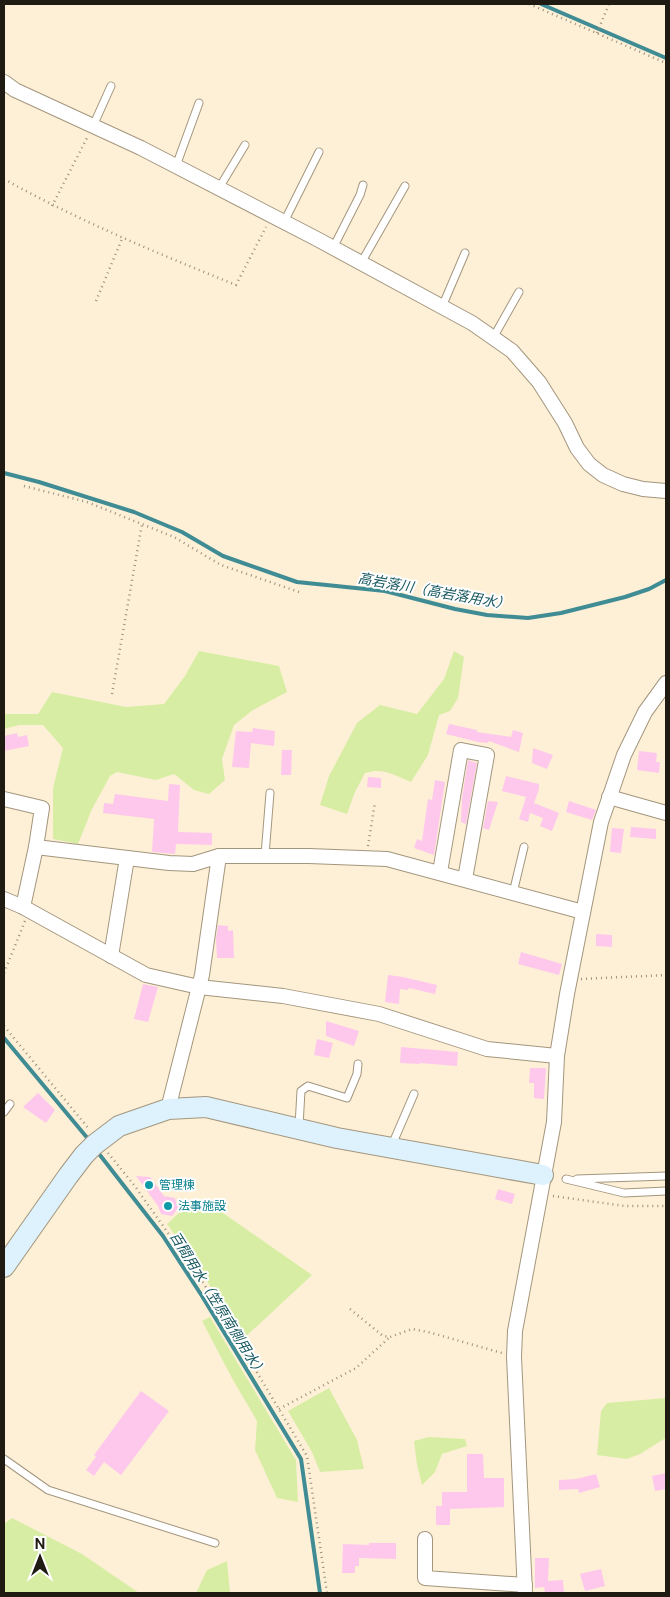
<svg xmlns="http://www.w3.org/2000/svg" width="670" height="1597" viewBox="0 0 670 1597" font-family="'Public Sans','Noto Sans JP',sans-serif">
	<rect width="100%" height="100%" fill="#fef0d6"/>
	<g fill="#d8eda4">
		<path d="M199 651 279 666 287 692 253 710 234 725 222 759 225 780 209 794 194 790 174 774 156 780 117 772 110 776 92 809 78 844 53 839V788L63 748 43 725H19L4 729V714H38L52 692 126 707 164 704 185 676Z"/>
		<path d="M454 651 464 657 458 698 450 711 439 715 428 755 411 782C394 775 383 767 365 773L355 792 347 814 320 805 329 776 357 723 380 705 417 714 444 679Z"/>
		<path d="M194 1199 223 1213 312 1275 241 1341 206 1279 167 1224Z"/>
		<path d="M210 1317 296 1460 298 1502 277 1498 255 1450 257 1421 233 1380 202 1321Z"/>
		<path d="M329 1388 357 1440 364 1469 320 1472 312 1452 288 1411Z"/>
		<path d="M666 1398V1439H664L640 1454 627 1459 597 1455 601 1411 607 1403Z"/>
		<path d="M429 1437 465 1439 467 1446 442 1454 435 1472 422 1485 417 1465 414 1441Z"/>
		<path d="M12 1518 82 1554 139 1593H4V1524Z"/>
		<path d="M227 1561 230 1593H196L207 1570Z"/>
	</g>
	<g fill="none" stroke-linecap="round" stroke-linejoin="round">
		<g stroke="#3f8c94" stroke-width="4">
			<path d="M541 4 666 58"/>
			<path d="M4 473 39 482 134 512 182 532 223 556 297 582 385 591 455 609 487 615 528 618 561 613 625 597 649 589 666 580"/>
			<path d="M4 1038 89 1140"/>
			<path d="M96 1150 163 1236 202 1296 301 1459 320 1593"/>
		</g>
	</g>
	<g fill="#fec8ed">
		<path d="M449 724 477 730V732L511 737 513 730 523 733 519 752 489 741 488 743 478 742 446 734Z"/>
		<path d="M253 728 275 731 274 746 251 743 249 768 232 767 236 731 252 732Z"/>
		<path d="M17 733 18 737 27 735 29 746 4 751V736Z"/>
		<path d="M533 748 553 755 547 769 532 763Z"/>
		<path d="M282 750H292L291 775H281Z"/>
		<path d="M639 751 657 753 656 762H660L659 773 637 770Z"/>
		<path d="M468 760 477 763 466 824 461 822 462 798Z"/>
		<path d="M506 776 539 784V789L534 803 559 813 552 831 540 826 543 818 530 813 528 822 519 819 526 797 502 791Z"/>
		<path d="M368 777 381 778V788L367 787Z"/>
		<path d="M435 780 445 782 434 855 414 848 417 839 422 841 428 799 432 800Z"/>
		<path d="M169 784 180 785 178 832 212 833V845L176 844 175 854 152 852 154 819 103 813 104 803 113 804 115 794 168 801Z"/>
		<path d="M488 801 498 802 489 830 483 828Z"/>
		<path d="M569 801 596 810 592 820 566 812Z"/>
		<path d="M631 827 656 829V839L630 837Z"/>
		<path d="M612 828 624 829 621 853 610 852Z"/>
		<path d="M218 925 228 926V931L233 930 234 958H217L216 939Z"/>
		<path d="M596 934 612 935V947L596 946Z"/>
		<path d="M521 952 562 964 559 975 518 964Z"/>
		<path d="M388 975 403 977 437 985 435 994 409 988 408 990 400 989 399 1004 385 1002Z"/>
		<path d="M143 984 158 987 148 1022 134 1019Z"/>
		<path d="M326 1021 359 1031 354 1046 326 1036Z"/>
		<path d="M317 1039 333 1043 329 1058 314 1055Z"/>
		<path d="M401 1047 458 1052 457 1066 420 1063 419 1064 400 1063Z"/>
		<path d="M530 1068H546L544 1099 534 1098V1083H529Z"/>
		<path d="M38 1093 55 1110 46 1123 23 1107Z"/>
		<path d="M136 1176 150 1177 164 1196 175 1198 178 1208 172 1216 161 1214 158 1206Z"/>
		<path d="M498 1189 515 1194 512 1204 495 1199Z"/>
		<path d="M141 1391 169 1411 121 1475 104 1462 94 1476 86 1470 96 1457 94 1455Z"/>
		<path d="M467 1454H483L484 1478H504V1507L450 1509V1525H436V1506H442V1492H467Z"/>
		<path d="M666 1473V1489L655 1491 652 1476Z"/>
		<path d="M596 1474 600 1487 579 1493 578 1489 559 1490V1480L576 1479Z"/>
		<path d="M369 1543H396V1559L359 1558V1566H355V1573H342L343 1544 369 1545Z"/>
		<path d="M535 1558H549L548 1581 563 1580 564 1593H545L544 1587 535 1588Z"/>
		<path d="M601 1569 605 1586 585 1591 580 1574Z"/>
	</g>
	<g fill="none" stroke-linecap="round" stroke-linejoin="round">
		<g stroke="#a3967e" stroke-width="9">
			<g id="lane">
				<path d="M93 126 111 86"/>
				<path d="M176 166 199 103"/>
				<path d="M219 188 245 145"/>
				<path d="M284 222 319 152"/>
				<path d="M333 248 360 195 363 185"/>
				<path d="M361 263 405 186"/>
				<path d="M442 307 465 253"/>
				<path d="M493 338 519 292"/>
				<path d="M265 855 270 793"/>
				<path d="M513 893 524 847"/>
				<path d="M4 1112 10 1104"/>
				<path d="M299 1126 301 1091 308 1086 347 1098 357 1074 358 1064"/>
				<path d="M392 1145 414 1094"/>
				<path d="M566 1179 624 1193 666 1191"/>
				<path d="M577 1179 666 1176"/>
				<path d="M4 1459 48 1490 215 1543"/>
			</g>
		</g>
		<g stroke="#a3967e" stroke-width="16">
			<g id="street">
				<path d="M4 82 15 90 141 148 317 239 472 323 512 351 539 382 565 423 577 448 589 464 603 475 623 484 643 489 666 491"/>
				<path d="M609 797 666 813"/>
				<path d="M4 799 42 808 36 847 23 907"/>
				<path d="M36 847 169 863 193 864 219 856"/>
				<path d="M440 872 461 750 487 755 465 879"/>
				<path d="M4 899 23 907 146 975 199 987 283 996 379 1014 487 1049 557 1056"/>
				<path d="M111 956 127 858"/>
				<path d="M168 1109 202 975 219 856H309L387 859 583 912"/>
				<path d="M425 1539V1578L525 1585"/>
				<path d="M525 1593 514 1357 515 1331 554 1122 557 1056 567 994 601 822 624 755 645 712 666 683"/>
			</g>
		</g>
		<g stroke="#a3967e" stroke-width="22">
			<path id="secondary" d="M4 1267 68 1176 84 1155 94 1145 119 1126 168 1109 206 1107 337 1138 543 1175"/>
		</g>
		<g stroke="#9a907d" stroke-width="2.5" stroke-dasharray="1 4" stroke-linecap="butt">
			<path d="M529 4 666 63"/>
			<path d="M597 33 609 4"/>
			<path d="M4 179C79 221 157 253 236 285L266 227"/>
			<path d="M52 206 88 136"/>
			<path d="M96 301 122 239"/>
			<path d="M24 486 87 502 174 537 221 565 302 593"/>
			<path d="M112 694 142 524"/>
			<path d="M368 846 375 802"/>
			<path d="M4 973 25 921"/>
			<path d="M581 979 666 975"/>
			<path d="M4 1026 89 1129"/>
			<path d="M108 1153 134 1185 204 1284 307 1456 327 1593"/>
			<path d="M553 1196 625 1206H666"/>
			<path d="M350 1309 383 1336 390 1337 412 1329 428 1332 502 1353"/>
			<path d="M279 1409 356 1368 390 1337"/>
		</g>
		<use href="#lane" stroke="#fff" stroke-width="7"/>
		<use href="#street" stroke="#fff" stroke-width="14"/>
		<use href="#secondary" stroke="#ddf2fc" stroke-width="20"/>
	</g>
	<g fill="#0f9aa8" stroke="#fff" stroke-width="2">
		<circle cx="149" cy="1185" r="5"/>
		<circle cx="168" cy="1206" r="5"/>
	</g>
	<g text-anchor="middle" stroke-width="4" stroke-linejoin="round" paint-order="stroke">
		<g font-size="12" fill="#0d838f" stroke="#fff" text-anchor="start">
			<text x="159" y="1189">管理棟</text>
			<text x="178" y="1210">法事施設</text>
		</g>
		<g font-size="14" font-style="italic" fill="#195961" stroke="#fff">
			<text transform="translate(434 591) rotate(10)" y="5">高岩落川（高岩落用水）</text>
			<text transform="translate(218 1304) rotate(58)" y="5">百間用水（笠原南側用水）</text>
		</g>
	</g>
	<rect width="670" height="1597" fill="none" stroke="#201b12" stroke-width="10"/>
	<g transform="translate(40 1557)" stroke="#ffffff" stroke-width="4" paint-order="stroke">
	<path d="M0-4L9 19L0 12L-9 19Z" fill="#201b12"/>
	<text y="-8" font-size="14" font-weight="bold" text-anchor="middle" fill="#201b12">N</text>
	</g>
</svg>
